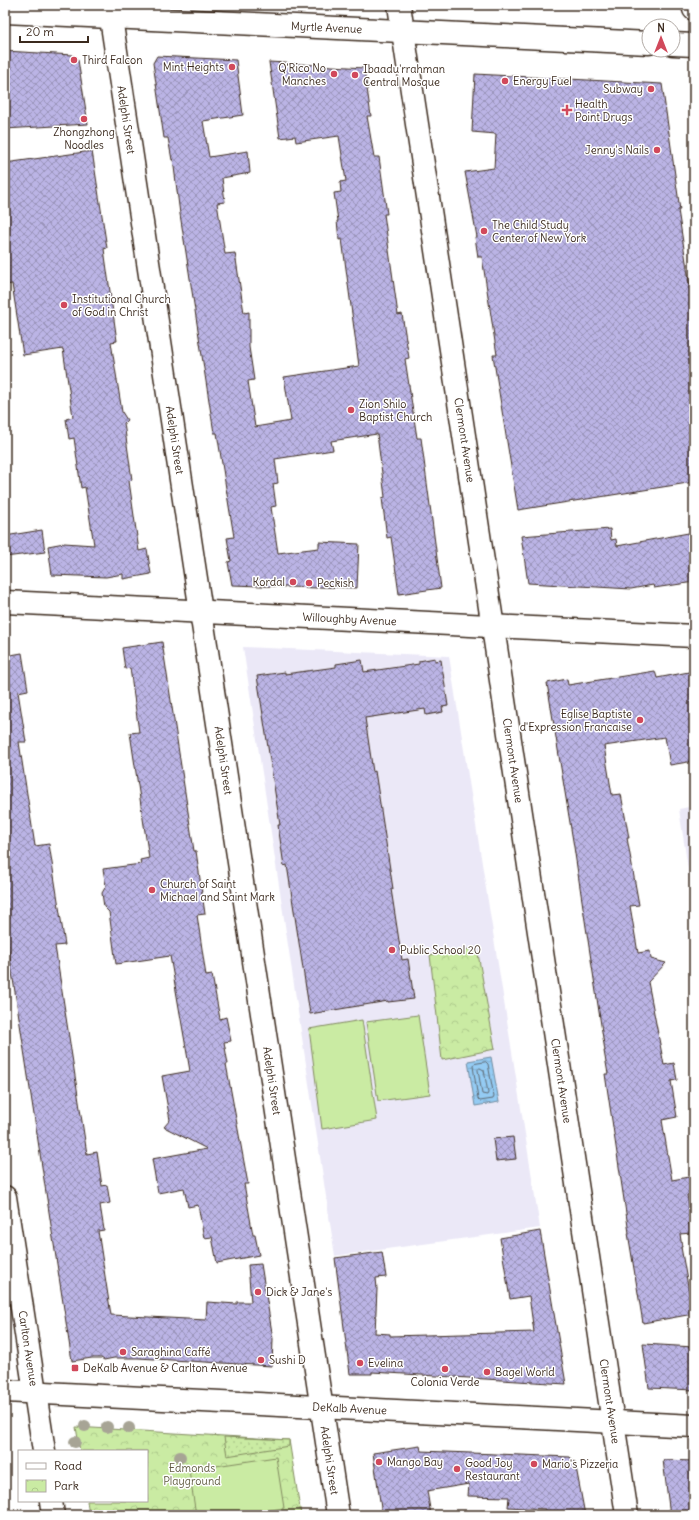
<svg xmlns="http://www.w3.org/2000/svg" width="699" height="1520" viewBox="0 0 699 1520" font-family="Delius,sans-serif">
	<defs>
		<pattern id="park-crowns" width="20" height="18" patternUnits="userSpaceOnUse"><rect width="20" height="18" fill="#caeba3"/><path d="M2 6a3 3 0 1 1 6 0M12 15a3 3 0 1 1 6 0" fill="none" stroke="#aeca8c"/></pattern>
		<pattern id="garden-dots" width="8" height="8" patternUnits="userSpaceOnUse"><rect width="8" height="8" fill="#caeba3"/><path d="M2 2h.1M6 6h.1" fill="none" stroke="#aeca8c" stroke-width="1.8" stroke-linecap="round"/></pattern>
		<pattern id="water-ripples" width="26" height="14" patternUnits="userSpaceOnUse"><rect width="26" height="14" fill="#94cbf3"/><path d="M2 4q2-2 4 0t4 0M15 11q2-2 4 0t4 0" fill="none" stroke="#80aed0"/></pattern>
		<pattern id="building-cross-hatch" width="8" height="8" patternUnits="userSpaceOnUse"><rect width="8" height="8" fill="#bbb4e5"/><path d="M0 0l8 8M0 8l8-8" fill="none" stroke="#9993b9"/></pattern>
	</defs>
	<rect width="100%" height="100%" fill="#fff"/>
	<filter id="ink" filterUnits="userSpaceOnUse"><feTurbulence type="fractalNoise" baseFrequency=".025" numOctaves="2"/><feDisplacementMap in="SourceGraphic" scale="8" xChannelSelector="R" yChannelSelector="G"/><feConvolveMatrix kernelMatrix="1 2 1 2 8 2 1 2 1" color-interpolation-filters="sRGB"/></filter>
	<g filter="url(#ink)">
		<g fill="#ebe8f7">
			<path d="M243 647 449 656 540 1228 335 1256Z"/>
			<path d="M694 806V909L679 809Z"/>
		</g>
		<g fill="url(#park-crowns)" stroke="#828a60">
			<path d="M477 948 495 1049 442 1060 430 955Z"/>
			<path d="M76 1427 289 1440 301 1515H89L87 1501H147V1451H80Z"/>
		</g>
		<path fill="url(#garden-dots)" stroke="#828a60" d="M224 1437 289 1440V1446L227 1456Z"/>
		<g fill="#caeba3" stroke="#828a60">
			<path d="M418 1015 430 1094 378 1101 366 1022Z"/>
			<path d="M362 1020 377 1120 322 1129 309 1029Z"/>
			<path d="M276 1457 284 1508 238 1515H196L189 1470Z"/>
		</g>
		<path fill="url(#water-ripples)" stroke="#708b9e" d="M491 1057 499 1102 475 1106 468 1061Z"/>
		<g fill="none" stroke-linecap="round" stroke-linejoin="round">
			<g stroke="#5f6a73" stroke-width="1">
				<path d="M486 1062 488 1064 494 1097 493 1099 480 1101 478 1099 473 1066 474 1064Z"/>
				<path d="M480 1068 484 1070 488 1093 487 1095 482 1094 478 1070Z"/>
			</g>
		</g>
		<g fill="url(#building-cross-hatch)" stroke="#3b2a1e">
			<path d="M5 51 73 55 78 60 88 124 5 129Z"/>
			<path d="M157 56 236 60 243 115 203 121 209 157 248 151 250 173 222 178 225 202 217 203 225 254 235 253 244 313 249 312V347L254 380 248 381 255 427 291 421 284 377 359 366 342 239 339 240 337 221H338L334 193 341 192 340 182 346 181 339 136 296 142 295 136 280 138 269 62 364 68 371 116H367L374 157H379L387 214H384L398 315 402 314 409 358 405 359 417 438H421L441 588 399 594 391 537 387 538 382 498 385 497 377 434 331 441 333 450 275 459 278 483 273 484 276 506 271 507 278 553 319 548V542L359 544 357 588 317 587V588L232 585 228 562 231 561 227 538 234 537 217 433H214L180 214 173 159 172 160 168 138H164L153 63Z"/>
			<path d="M475 74 662 84 680 210H678L694 313V482L518 510 493 355H497L482 257H478L475 237H477L465 172 494 168 496 134 472 132Z"/>
			<path d="M92 151 107 248 104 249 117 341 111 342 122 412 127 420 124 423 132 480 129 481 139 551 147 549 151 574 123 579V574L106 577 52 575 48 546 64 543 94 545 85 487 81 488 74 438 69 439 66 419 73 417 63 349 23 355 12 284 5 285V199H8L5 179V163Z"/>
			<path d="M610 529 611 540 616 539 617 546 694 532V582L654 588 653 585 631 589 528 583 521 536Z"/>
			<path d="M42 530 45 552 5 557V536Z"/>
			<path d="M162 642 194 851H196L205 914 197 915 206 976 212 975 220 1019 226 1017 231 1041 224 1042 228 1064H226L248 1184H244L253 1235H255L259 1255 217 1263 212 1237 204 1238 198 1205 188 1207 184 1188 158 1193 152 1159 207 1149 164 1127 170 1120 162 1076 190 1071 170 956 116 964 109 912 104 907 102 893 106 886 103 869 141 864 140 860 149 858 130 733 139 732 130 668 125 669 122 648Z"/>
			<path d="M22 653 28 690 18 692 26 742H19L35 846 49 844 65 945 55 946 87 1154 97 1152 102 1186 107 1185 110 1203 100 1205 104 1230 98 1231 111 1315 206 1320 207 1302 237 1304V1302H251L248 1265 261 1264 273 1339 272 1366 138 1358H114L104 1360 101 1358H92L72 1361 5 927V656Z"/>
			<path d="M435 658V661L441 660 448 706 442 707 443 712 426 715 425 709 365 718 373 772 375 771 393 889H391L402 960 408 959 414 999 388 1002V1001L310 1014 287 865 284 866 278 825H280L257 676 285 672V674L336 667V664L362 660 364 672 419 664V661Z"/>
			<path d="M655 671 657 678 694 671V761L670 765 665 737 604 746 612 795 621 794 629 838H627L639 905 630 906 638 953 650 951 651 959 666 963 648 982 664 1065 674 1063 677 1080 671 1081 677 1117 662 1120 672 1180 694 1176V1194L687 1195 692 1222 689 1223 691 1233 680 1234 682 1247H681L693 1314 643 1323 628 1233H629L605 1074H608L604 1051H605L584 914 574 847 547 683 567 679 568 685Z"/>
			<path d="M513 1137 516 1159 496 1161 493 1139Z"/>
			<path d="M540 1231 566 1384 372 1372V1374H350L335 1258 382 1252 386 1277 376 1278 377 1289 375 1333 390 1334V1336L534 1332 529 1296 510 1299 500 1238Z"/>
			<path d="M643 1344 694 1347V1390L649 1388Z"/>
			<path d="M420 1446 421 1451 570 1457 575 1462 585 1515H546L545 1509 508 1507 509 1497 468 1496 469 1484 427 1491 431 1515H382L373 1453Z"/>
			<path d="M663 1460 694 1461V1515H670Z"/>
		</g>
		<g fill="none" stroke-linecap="round" stroke-linejoin="round">
			<g stroke="#3b2a1e" stroke-width="25">
				<g id="street">
					<path id="s1" d="M109 5 338 1515"/>
					<path id="s2" d="M399 5 627 1515"/>
					<path id="s3" d="M5 602 694 636"/>
					<path id="s4" d="M5 1197 44 1451"/>
					<path d="M51 1501 53 1515"/>
				</g>
			</g>
			<g stroke="#3b2a1e" stroke-width="25">
				<g id="secondary">
					<path d="M693 5 694 9"/>
					<path id="s5" d="M5 1391 694 1426"/>
				</g>
			</g>
			<g stroke="#3b2a1e" stroke-width="25">
				<g id="primary">
					<path id="s6" d="M5 12 649 43"/>
					<path d="M673 44 694 45"/>
				</g>
			</g>
			<use href="#street" stroke="#fff" stroke-width="22"/>
			<use href="#secondary" stroke="#fff" stroke-width="22"/>
			<use href="#primary" stroke="#fff" stroke-width="22"/>
		</g>
		<g fill="#a7a495">
			<circle cx="85" cy="1426" r="6"/>
			<circle cx="107" cy="1427" r="6"/>
			<circle cx="129" cy="1428" r="6"/>
			<circle cx="75" cy="1442" r="6"/>
			<circle cx="180" cy="1457" r="6"/>
		</g>
	</g>
	<g fill="#d1495b" stroke="#fff" stroke-width="1.5">
		<circle cx="74" cy="60" r="4"/>
		<circle cx="232" cy="67" r="4"/>
		<circle cx="334" cy="74" r="4"/>
		<circle cx="355" cy="75" r="4"/>
		<circle cx="505" cy="81" r="4"/>
		<circle cx="651" cy="89" r="4"/>
		<path d="M565 104h4v4h4v4h-4v4h-4v-4h-4v-4h4z"/>
		<circle cx="84" cy="119" r="4"/>
		<circle cx="657" cy="150" r="4"/>
		<circle cx="484" cy="231" r="4"/>
		<circle cx="64" cy="305" r="4"/>
		<circle cx="351" cy="410" r="4"/>
		<circle cx="293" cy="582" r="4"/>
		<circle cx="309" cy="583" r="4"/>
		<circle cx="640" cy="720" r="4"/>
		<circle cx="152" cy="890" r="4"/>
		<circle cx="392" cy="950" r="4"/>
		<circle cx="258" cy="1292" r="4"/>
		<circle cx="123" cy="1352" r="4"/>
		<circle cx="261" cy="1360" r="4"/>
		<circle cx="360" cy="1363" r="4"/>
		<rect x="71" y="1364" width="8" height="8" rx="2"/>
		<circle cx="445" cy="1369" r="4"/>
		<circle cx="487" cy="1372" r="4"/>
		<circle cx="379" cy="1462" r="4"/>
		<circle cx="534" cy="1464" r="4"/>
		<circle cx="457" cy="1469" r="4"/>
	</g>
	<g text-anchor="middle" stroke-width="3" stroke-linejoin="round" paint-order="stroke">
		<g font-size="11" fill="#3b2a1e" stroke="#fff">
			<text dy="4" stroke="none"><textPath href="#s6" startOffset="322">Myrtle Avenue</textPath></text>
			<text dy="4" stroke="none"><textPath href="#s1" startOffset="116">Adelphi Street</textPath></text>
			<text dy="4" stroke="none"><textPath href="#s1" startOffset="440">Adelphi Street</textPath></text>
			<text dy="4" stroke="none"><textPath href="#s2" startOffset="440">Clermont Avenue</textPath></text>
			<text dy="4" stroke="none"><textPath href="#s3" startOffset="345">Willoughby Avenue</textPath></text>
			<text dy="4" stroke="none"><textPath href="#s1" startOffset="764">Adelphi Street</textPath></text>
			<text dy="4" stroke="none"><textPath href="#s2" startOffset="764">Clermont Avenue</textPath></text>
			<text dy="4" stroke="none"><textPath href="#s1" startOffset="1088">Adelphi Street</textPath></text>
			<text dy="4" stroke="none"><textPath href="#s2" startOffset="1088">Clermont Avenue</textPath></text>
			<text dy="4" stroke="none"><textPath href="#s4" startOffset="153">Carlton Avenue</textPath></text>
			<text dy="4" stroke="none"><textPath href="#s2" startOffset="1412">Clermont Avenue</textPath></text>
			<text dy="4" stroke="none"><textPath href="#s5" startOffset="345">DeKalb Avenue</textPath></text>
			<text dy="4" stroke="none"><textPath href="#s1" startOffset="1472">Adelphi Street</textPath></text>
		</g>
		<g font-size="11" fill="#3b2a1e" stroke="#fff" text-anchor="start">
			<text x="82" y="64">Third Falcon</text>
			<text x="224" y="71" text-anchor="end">Mint Heights</text>
			<text x="326" y="72" text-anchor="end">Q'Rico No<tspan x="326" dy="13">Manches</tspan></text>
			<text x="363" y="73">Ibaadu'rrahman<tspan x="363" dy="13">Central Mosque</tspan></text>
			<text x="513" y="85">Energy Fuel</text>
			<text x="643" y="93" text-anchor="end">Subway</text>
			<text x="575" y="108">Health<tspan x="575" dy="13">Point Drugs</tspan></text>
			<text x="84" y="136" text-anchor="middle">Zhongzhong<tspan x="84" dy="13">Noodles</tspan></text>
			<text x="649" y="154" text-anchor="end">Jenny's Nails</text>
			<text x="492" y="229">The Child Study<tspan x="492" dy="13">Center of New York</tspan></text>
			<text x="72" y="303">Institutional Church<tspan x="72" dy="13">of God in Christ</tspan></text>
			<text x="359" y="408">Zion Shilo<tspan x="359" dy="13">Baptist Church</tspan></text>
			<text x="285" y="586" text-anchor="end">Kordal</text>
			<text x="317" y="587">Peckish</text>
			<text x="632" y="718" text-anchor="end">Eglise Baptiste<tspan x="632" dy="13">d'Expression Francaise</tspan></text>
			<text x="160" y="888">Church of Saint<tspan x="160" dy="13">Michael and Saint Mark</tspan></text>
			<text x="400" y="954">Public School 20</text>
			<text x="266" y="1296">Dick &amp; Jane's</text>
			<text x="131" y="1356">Saraghina Caffé</text>
			<text x="269" y="1364">Sushi D</text>
			<text x="368" y="1367">Evelina</text>
			<text x="83" y="1372">DeKalb Avenue &amp; Carlton Avenue</text>
			<text x="495" y="1376">Bagel World</text>
			<text x="445" y="1386" text-anchor="middle">Colonia Verde</text>
			<text x="387" y="1466">Mango Bay</text>
			<text x="465" y="1467">Good Joy<tspan x="465" dy="13">Restaurant</tspan></text>
			<text x="542" y="1468">Mario's Pizzeria</text>
		</g>
		<g font-size="11" fill="#5f5a3f" stroke="#fff">
			<text x="192" y="1472">Edmonds<tspan x="192" dy="13">Playground</tspan></text>
		</g>
	</g>
	<rect width="699" height="1520" fill="none" stroke="#fff" stroke-width="20"/>
	<rect x="10" y="10" width="679" height="1500" fill="none" stroke="#3b2a1e" stroke-width="1.5" filter="url(#ink)"/>
	<rect x="18" y="1450" width="130" height="52" fill="#ffffff" stroke="#b1aaa5"/>
	<rect x="26" y="1463" width="20" height="6" fill="#ffffff" stroke="#b1aaa5"/>
	<text x="54" y="1470" font-size="12" fill="#3b2a1e">Road</text>
	<rect x="26" y="1480" width="20" height="12" fill="url(#park-crowns)" stroke="#b1aaa5"/>
	<text x="54" y="1490" font-size="12" fill="#3b2a1e">Park</text>
	<g transform="translate(661 38)"><circle r="19" fill="#ffffff" stroke="#b1aaa5"/>
	<path d="M0-3L7 15L0 10L-7 15Z" fill="#d1495b"/>
	<text y="-6" font-size="11" font-weight="bold" text-anchor="middle" fill="#3b2a1e">N</text>
	</g>
	<path d="M20 36v6h68v-6" fill="none" stroke="#3b2a1e" stroke-width="2"/>
	<text x="26" y="36" font-size="12" fill="#3b2a1e" stroke="#ffffff" stroke-width="3" paint-order="stroke">20 m</text>
</svg>
